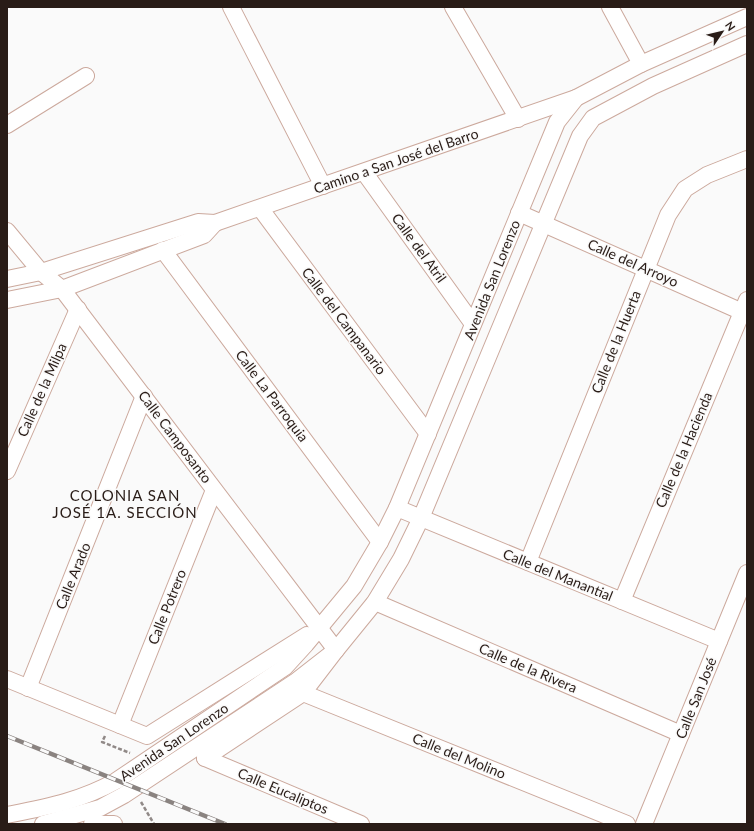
<svg xmlns="http://www.w3.org/2000/svg" width="754" height="831" viewBox="0 0 754 831" font-family="Lato,sans-serif">
	<rect width="100%" height="100%" fill="#fafafa"/>
	<g fill="none" stroke-linecap="round" stroke-linejoin="round">
		<g stroke="#cca99d" stroke-width="18">
			<g id="minor">
				<path d="M231 7 323 186"/>
				<path d="M453 7 518 119"/>
				<path d="M610 7 641 64"/>
				<path d="M7 125 86 76"/>
				<path d="M364 172 473 324"/>
				<path d="M260 208 428 434"/>
				<path d="M519 213 747 314"/>
				<path d="M7 231 41 272 62 289 336 650 303 693 205 758"/>
				<path d="M163 250 380 542"/>
				<path d="M7 279 41 272 198 222 215 223 576 98"/>
				<path d="M7 300 62 289 204 235 215 223"/>
				<path d="M7 471 78 309"/>
				<path d="M397 508 719 641"/>
				<path d="M528 562 668 215 685 189 707 175 747 159"/>
				<path d="M622 601 747 300"/>
				<path d="M375 602 681 734"/>
				<path d="M7 679 147 736 307 635"/>
				<path d="M297 684 303 693 627 824"/>
				<path d="M28 688 144 396"/>
				<path d="M120 725 214 490"/>
				<path d="M205 758 361 824"/>
				<path d="M7 815C47 807 80 801 116 781L285 667 306 644 354 586 380 542 397 508 557 122 576 98 641 64 747 17"/>
				<path d="M43 824 100 808 124 795 295 682 336 650 375 602 401 559 421 518 580 136 593 118 653 86 747 44"/>
				<path d="M92 824H114"/>
				<path d="M644 824 747 573"/>
			</g>
		</g>
		<g stroke="#908987" stroke-width="2.5" stroke-dasharray="4 2" stroke-linecap="butt">
			<path d="M105 736 102 742 130 753"/>
			<path d="M141 802 154 824"/>
		</g>
		<use href="#minor" stroke="#fff" stroke-width="16"/>
		<g stroke="#8a8380" stroke-width="4.5">
			<path id="rail" d="M7 736 225 824"/>
		</g>
		<use href="#rail" stroke="#fafafa" stroke-width="3" stroke-dasharray="9" stroke-linecap="butt"/>
	</g>
	<g text-anchor="middle" stroke-width="3" stroke-linejoin="round" paint-order="stroke">
		<g font-size="14" fill="#291c17" stroke="#fafafa">
			<text transform="translate(396 161) rotate(-19)" y="5">Camino a San José del Barro</text>
			<text transform="translate(419 248) rotate(54)" y="5">Calle del Atril</text>
			<text transform="translate(633 263) rotate(24)" y="5">Calle del Arroyo</text>
			<text transform="translate(492 280) rotate(-68)" y="5">Avenida San Lorenzo</text>
			<text transform="translate(344 321) rotate(53)" y="5">Calle del Campanario</text>
			<text transform="translate(616 342) rotate(-68)" y="5">Calle de la Huerta</text>
			<text transform="translate(42 390) rotate(-66)" y="5">Calle de la Milpa</text>
			<text transform="translate(272 396) rotate(53)" y="5">Calle La Parroquia</text>
			<text transform="translate(175 437) rotate(53)" y="5">Calle Camposanto</text>
			<text transform="translate(684 450) rotate(-67)" y="5">Calle de la Hacienda</text>
			<text transform="translate(558 575) rotate(22)" y="5">Calle del Manantial</text>
			<text transform="translate(73 576) rotate(-68)" y="5">Calle Arado</text>
			<text transform="translate(167 607) rotate(-68)" y="5">Calle Potrero</text>
			<text transform="translate(528 668) rotate(23)" y="5">Calle de la Rivera</text>
			<text transform="translate(696 698) rotate(-68)" y="5">Calle San José</text>
			<text transform="translate(174 742) rotate(-34)" y="5">Avenida San Lorenzo</text>
			<text transform="translate(459 756) rotate(22)" y="5">Calle del Molino</text>
			<text transform="translate(283 791) rotate(23)" y="5">Calle Eucaliptos</text>
		</g>
		<g font-size="15" letter-spacing="1" fill="#291c17" stroke="#fafafa">
			<text x="125" y="501">COLONIA SAN<tspan x="125" dy="17">JOSÉ 1A. SECCIÓN</tspan></text>
		</g>
	</g>
	<rect width="754" height="831" fill="none" stroke="#291c17" stroke-width="16"/>
	<g transform="translate(722 32) rotate(55)" stroke="#fafafa" stroke-width="3" paint-order="stroke">
	<path d="M0-3L7 15L0 10L-7 15Z" fill="#291c17"/>
	<text y="-6" font-size="11" font-weight="bold" text-anchor="middle" fill="#291c17">N</text>
	</g>
</svg>
